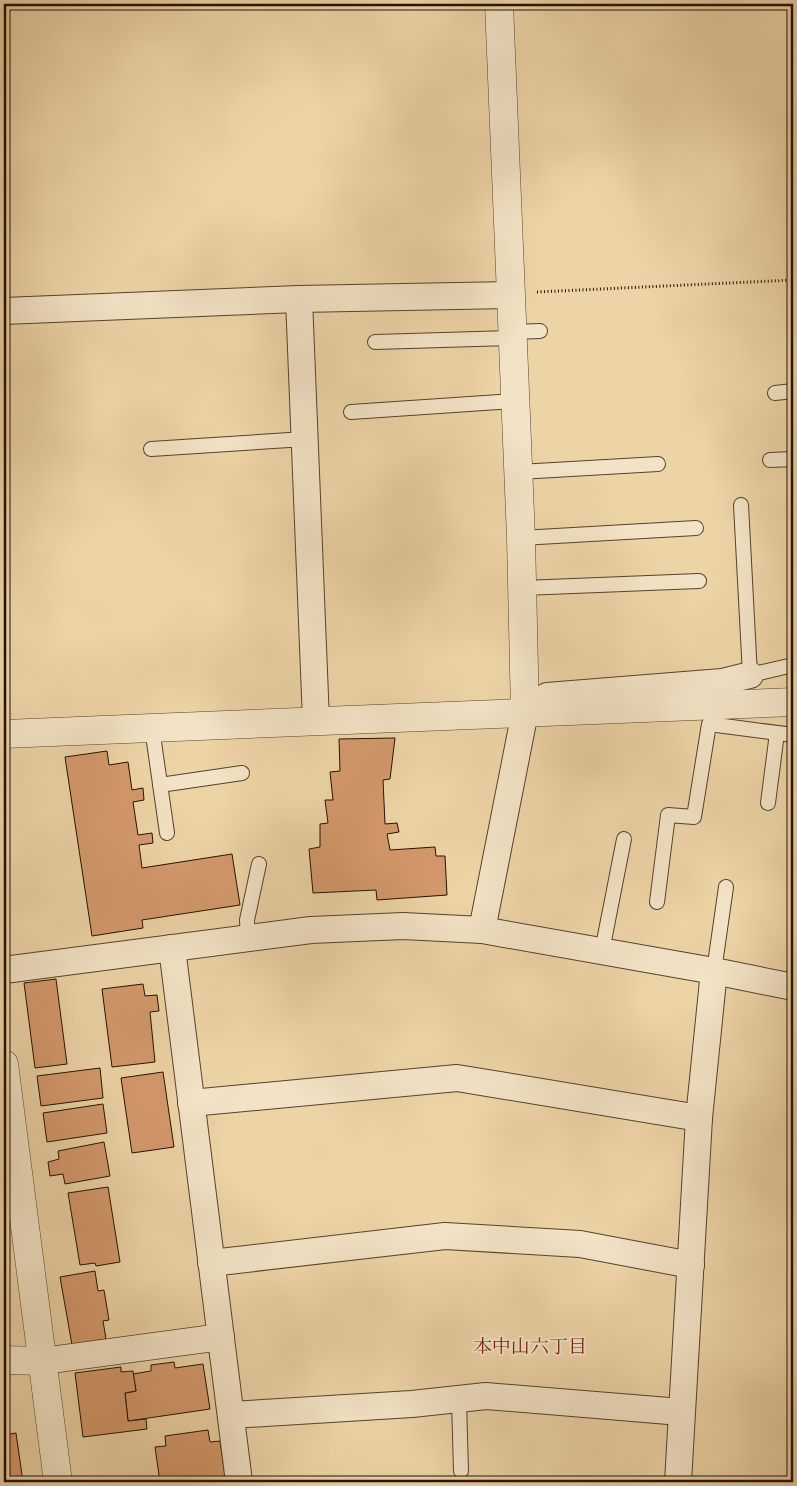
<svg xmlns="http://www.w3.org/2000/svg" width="797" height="1486" viewBox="0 0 797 1486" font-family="'EB Garamond','Noto Serif JP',serif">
	<rect width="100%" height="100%" fill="#edd4a7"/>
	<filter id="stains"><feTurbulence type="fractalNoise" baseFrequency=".004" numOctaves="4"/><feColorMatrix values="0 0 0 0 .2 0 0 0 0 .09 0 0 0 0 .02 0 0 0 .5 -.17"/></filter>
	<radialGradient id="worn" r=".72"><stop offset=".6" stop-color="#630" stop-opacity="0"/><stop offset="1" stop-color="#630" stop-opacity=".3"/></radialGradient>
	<g fill="#d4996c" stroke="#241101">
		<path d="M395 738 390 779 383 780 385 824 397 823 399 832 387 834 390 850 435 847 436 856H445L447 895 377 900 376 890 313 893 309 849 320 847V824L328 823 325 800H333L330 772 340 771 339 739Z"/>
		<path d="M107 751 109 765 128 762 132 790 143 788 144 800 133 802 138 835 152 833 153 843 139 845 142 868 232 854 240 905 142 920 143 928 92 936 65 757Z"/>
		<path d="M56 979 67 1064 35 1068 24 983Z"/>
		<path d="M143 984 145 996 157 995 159 1011 150 1012 155 1062 112 1067 102 989Z"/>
		<path d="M100 1068 103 1098 41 1106 37 1076Z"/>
		<path d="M163 1072 174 1147 132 1153 121 1078Z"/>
		<path d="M103 1104 107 1133 47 1142 43 1113Z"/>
		<path d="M104 1142 110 1176 65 1184 63 1174 50 1176 48 1162 59 1159 58 1151Z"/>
		<path d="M108 1187 120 1262 96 1266 95 1263 80 1265 68 1193Z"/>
		<path d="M95 1271 98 1291 104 1290 109 1320 103 1321 106 1339 72 1345 60 1277Z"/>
		<path d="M174 1362 175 1368 203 1364 210 1409 128 1421 125 1393 136 1391 133 1374 151 1371V1365Z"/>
		<path d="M121 1367V1372L133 1371 136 1391 125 1393 128 1421 146 1419 147 1429 83 1437 75 1373Z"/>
		<path d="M208 1430 210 1442 220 1441 225 1476 177 1482H160L155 1447 166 1446 165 1436Z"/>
		<path d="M16 1433 23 1482H4V1435Z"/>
	</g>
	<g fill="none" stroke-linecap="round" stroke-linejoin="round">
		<g stroke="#56422a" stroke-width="16">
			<g id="service">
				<path d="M513 332 540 331"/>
				<path d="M375 342 513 338"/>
				<path d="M775 393 793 391"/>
				<path d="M351 412 515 401"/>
				<path d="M151 449 305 439"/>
				<path d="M770 460 793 459"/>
				<path d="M519 472 658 464"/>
				<path d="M741 505 750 675 793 665"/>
				<path d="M521 538 696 528"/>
				<path d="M523 588 699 581"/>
				<path d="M152 728 167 833"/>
				<path d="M160 785 242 773"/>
				<path d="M768 803 777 733"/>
				<path d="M657 902 668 815 694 817 709 724 793 735"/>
				<path d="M248 938 247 920 259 864"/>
				<path d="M602 951 624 839"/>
				<path d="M714 971 726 887"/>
				<path d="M459 1400 461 1471"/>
			</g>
		</g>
		<g stroke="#56422a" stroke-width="28">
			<g id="minor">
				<path d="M299 299 316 721"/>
				<path d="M4 311 299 299 511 295"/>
				<path d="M482 930 525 712 547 696 722 682 750 675"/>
				<path d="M172 948 239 1482"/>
				<path d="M4 970 311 930 403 926 482 930 714 971 793 987"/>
				<path d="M191 1103 457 1078 699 1118"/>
				<path d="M211 1263 445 1236 580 1244 691 1265"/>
				<path d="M43 1361 221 1337"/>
				<path d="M231 1415 412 1404 486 1396 681 1412"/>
				<path d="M678 1482 699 1118 714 971"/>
			</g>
		</g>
		<g stroke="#56422a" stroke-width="29">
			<g id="tertiary">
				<path d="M499 4 521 538 525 712"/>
				<path d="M4 734 793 702"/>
				<path d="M4 1064 58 1482"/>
				<path d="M4 1360 43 1361"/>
			</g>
		</g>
		<path stroke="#241101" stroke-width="3" stroke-dasharray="1 2.5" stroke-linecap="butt" d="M537 292 793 280"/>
		<use href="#service" stroke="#f3e3c6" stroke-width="14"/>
		<use href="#minor" stroke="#f3e3c6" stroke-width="26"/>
		<use href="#tertiary" stroke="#f3e3c6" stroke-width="28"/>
	</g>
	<g text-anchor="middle" stroke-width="4" stroke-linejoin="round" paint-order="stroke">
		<g font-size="19" fill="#7a1f14" stroke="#f3e3c6">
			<text x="530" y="1353">本中山六丁目</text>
		</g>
	</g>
	<rect width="797" height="1486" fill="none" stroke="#edd4a7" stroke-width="20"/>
	<rect x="5" y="5" width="787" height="1476" fill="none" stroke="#241101" stroke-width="2.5"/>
	<rect x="10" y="10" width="777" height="1466" fill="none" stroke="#241101"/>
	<rect width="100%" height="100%" filter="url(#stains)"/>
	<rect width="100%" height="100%" fill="url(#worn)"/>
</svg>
